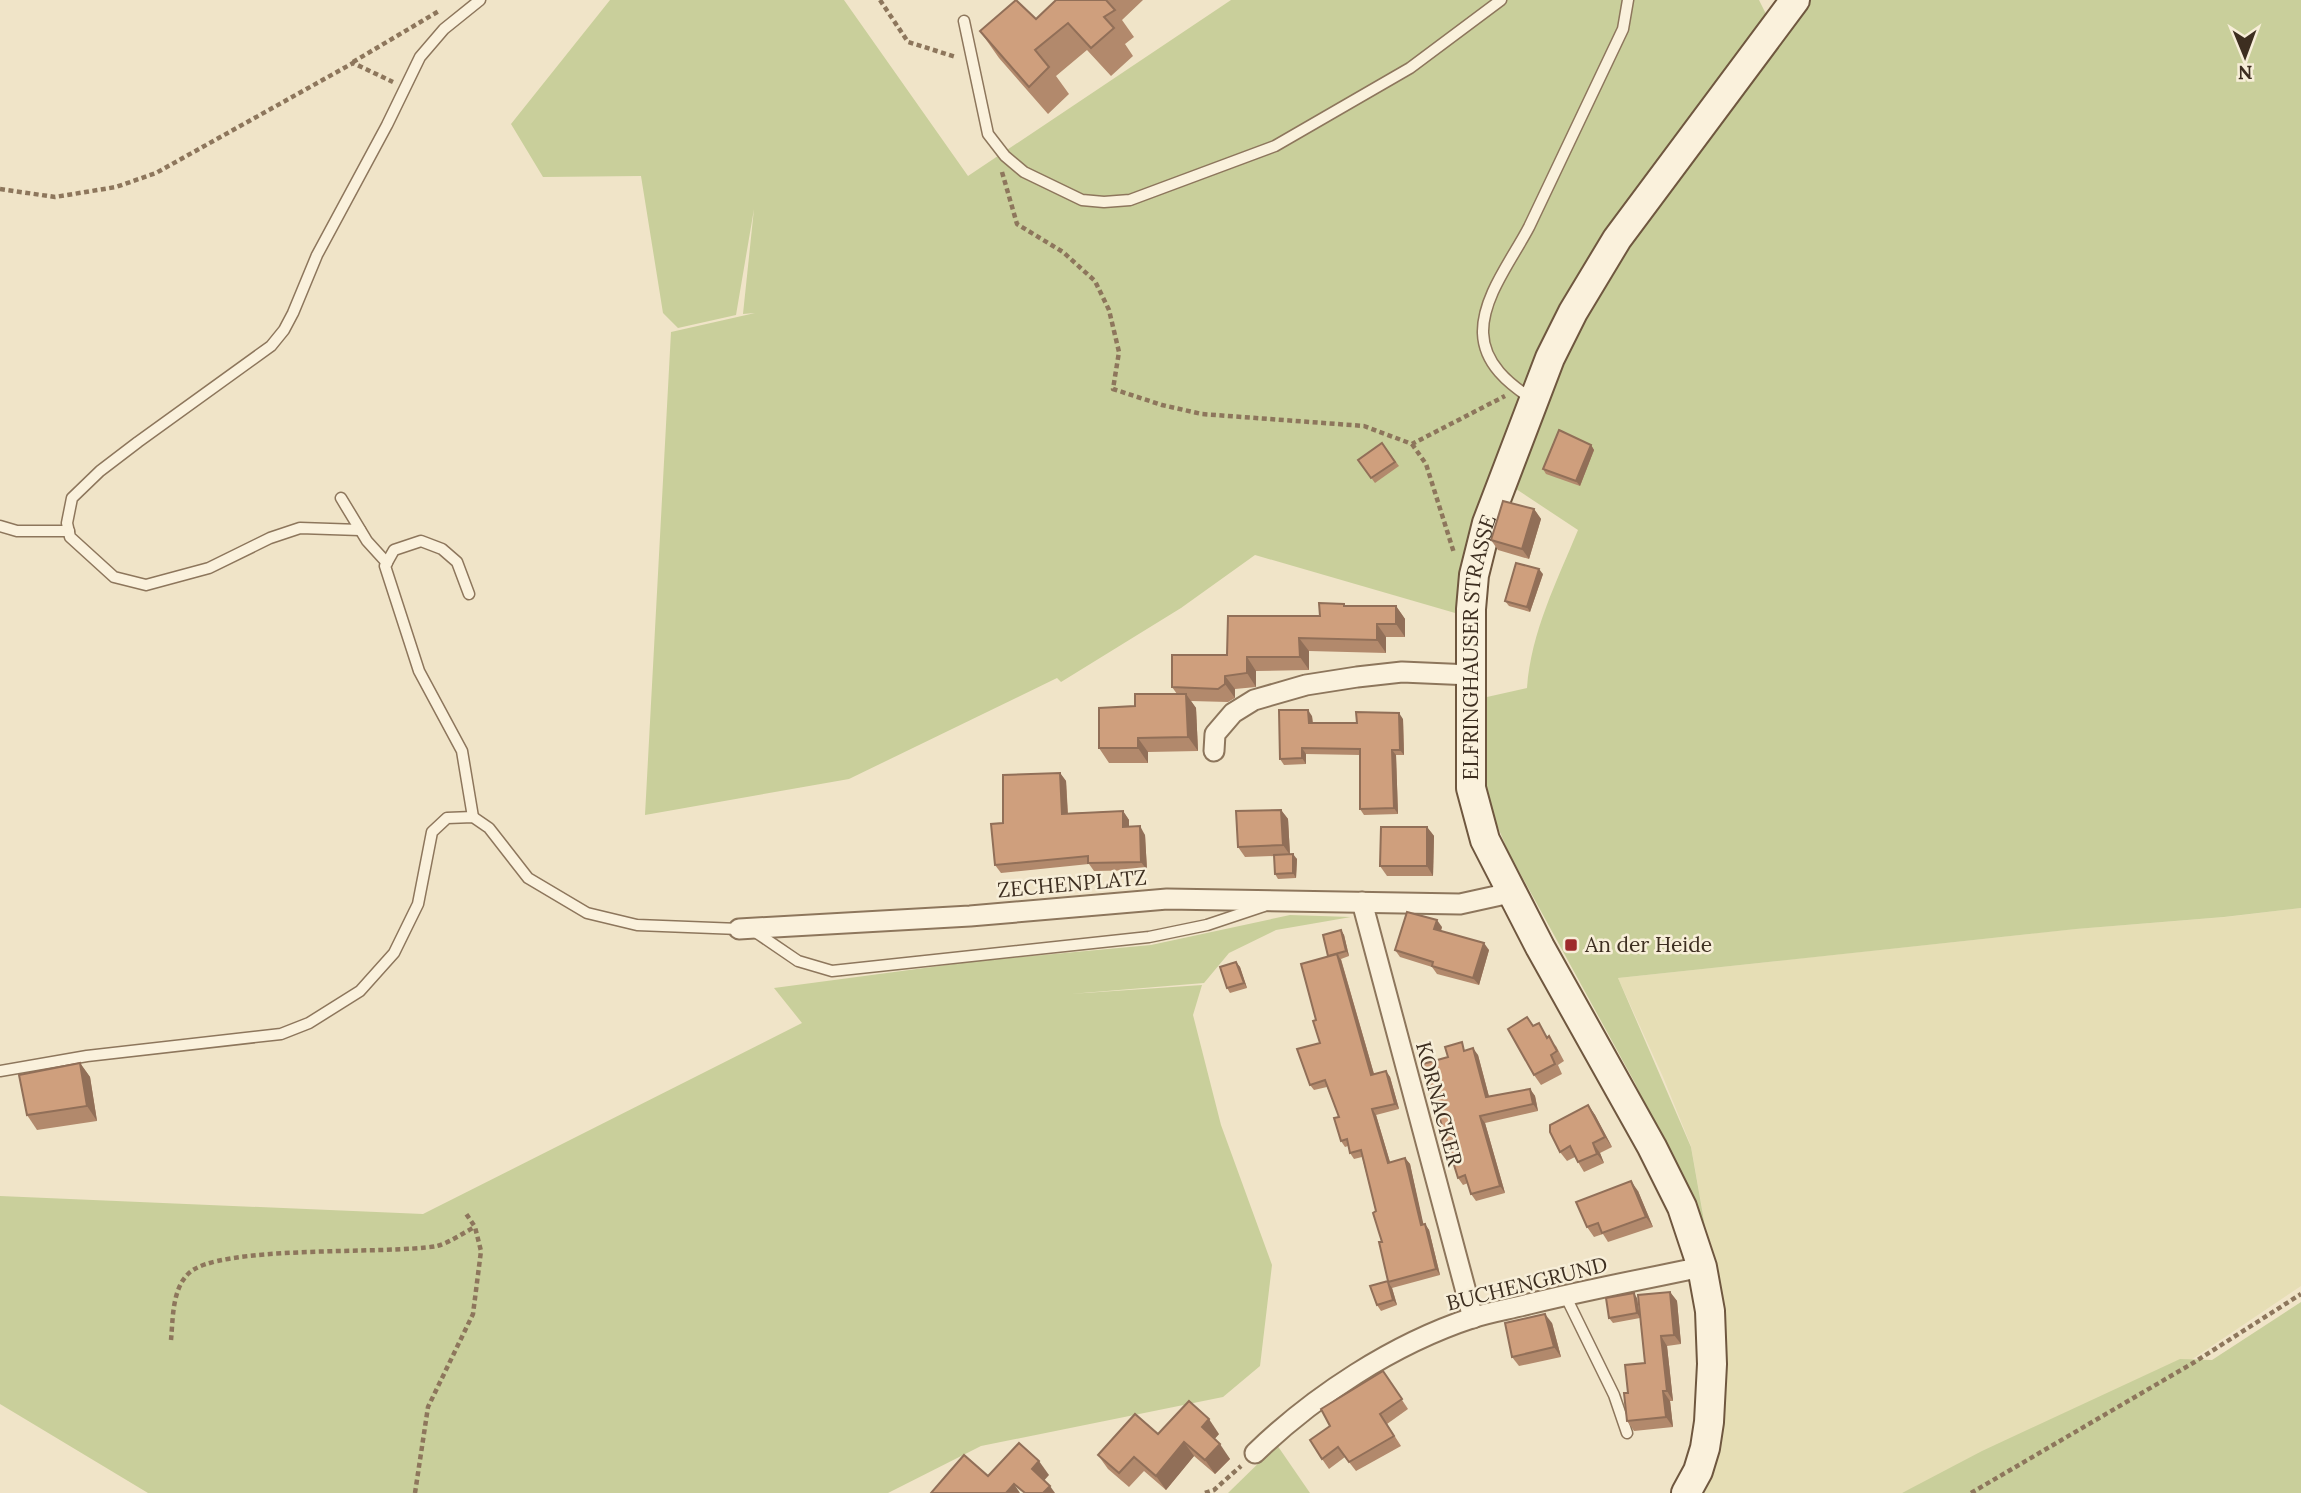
<svg xmlns="http://www.w3.org/2000/svg" width="2301" height="1493" viewBox="0 0 2301 1493" font-family="Lora,serif">
	<rect width="100%" height="100%" fill="#f0e4c8"/>
	<path fill="#e6deb5" d="M2301 908V1286L2191 1360 1902 1493H1700L1722 1322 1691 1146 1663 1077 1618 978 2075 929 2226 917Z"/>
	<g fill="#c9cf9b">
		<path d="M610 0H844L968 176 1231 0H1759L1769 20 1608 237 1462 615 1255 555 1181 608 1061 682 1057 678 849 779 645 815 671 332 755 313 743 314 754 209 736 315 678 328 663 313 641 176 543 177 511 124Z"/>
		<path d="M1810 0H2301V908L2224 917 2076 929 1618 978 1691 1147 1706 1232 1635 1083 1508 851 1491 811 1482 775 1478 699 1527 688C1531 632 1557 581 1578 530L1513 487C1535 429 1556 370 1585 316 1646 202 1738 107 1810 0Z"/>
		<path d="M1290 915 1351 917 1276 930 1229 953 1204 983 1070 994 1202 985 1193 1015 1221 1125 1272 1265 1260 1366 1223 1397 981 1446 888 1493H148L0 1404V1196L423 1214 802 1023 774 988 977 961 1151 945Z"/>
		<path d="M2301 1302V1493H1902L1982 1451 2180 1359 2212 1360Z"/>
		<path d="M1277 1445 1310 1493H1228Z"/>
	</g>
	<g fill="none" stroke-linecap="round" stroke-linejoin="round">
		<g stroke="#8d765c" stroke-width="13">
			<g id="service">
				<path d="M964 21 988 134 1005 156 1024 172 1082 200 1104 202 1130 200 1275 146 1410 68 1501 0"/>
				<path d="M1532 399C1509 384 1484 364 1483 333 1482 297 1513 258 1529 227 1561 161 1591 95 1623 29L1628 0"/>
				<path d="M341 498 367 541 387 563"/>
				<path d="M0 526 17 531H69"/>
				<path d="M360 530 300 528 270 538 209 568 146 585 114 577 70 537 67 523 72 498 100 471 138 442 271 346 284 330 293 313 317 255 387 125 420 57 444 29 480 0"/>
				<path d="M469 594 457 562 442 549 421 541 394 550 385 566 419 671 462 751 473 817"/>
				<path d="M754 931 798 961 832 971 1149 937 1207 925 1264 906"/>
				<path d="M0 1071 87 1056 281 1034 309 1023 360 991 394 953 418 904 432 832 447 818 473 817 489 828 528 878 587 913 637 925 739 929"/>
				<path d="M1565 1295 1614 1395 1627 1433"/>
			</g>
		</g>
		<g stroke="#8d765c" stroke-width="23">
			<g id="minor">
				<path d="M1214 751 1215 734 1233 713 1254 700 1306 685 1357 677 1402 672 1471 675"/>
				<path d="M1362 902 1473 1318"/>
				<path d="M739 929 970 916 1167 899 1460 904 1510 893"/>
				<path d="M1255 1453C1314 1396 1393 1344 1472 1318 1490 1312 1510 1309 1529 1304 1586 1290 1644 1279 1702 1267"/>
			</g>
		</g>
		<g stroke="#6f573f" stroke-width="32">
			<g id="secondary">
				<path id="s1" d="M1686 1493 1698 1471 1705 1448 1709 1422 1712 1364 1710 1311 1702 1267 1682 1207 1652 1147 1540 947 1485 840 1471 788V609L1474 575 1487 523 1550 358 1573 312 1617 239 1795 0"/>
			</g>
		</g>
		<g stroke="#8d765c" stroke-width="4.5" stroke-dasharray="5 3.5" stroke-linecap="butt">
			<path d="M880 0 908 42 956 57"/>
			<path d="M353 62 439 11"/>
			<path d="M1002 172 1017 224 1063 252 1095 281 1109 310 1119 352 1113 389 1162 405 1202 414 1364 426 1412 444 1505 396"/>
			<path d="M0 189 55 197 116 187 156 173 353 63 393 82"/>
			<path d="M1412 444 1426 464 1454 553"/>
			<path d="M171 1340C173 1319 172 1290 188 1274 216 1244 388 1255 437 1246 449 1243 463 1233 475 1227"/>
			<path d="M415 1493 428 1407 473 1314 481 1251 475 1227 465 1212"/>
			<path d="M1205 1493 1214 1490 1241 1466"/>
			<path d="M1971 1493 2193 1363 2301 1294"/>
		</g>
		<use href="#service" stroke="#faf1dc" stroke-width="10"/>
		<use href="#minor" stroke="#faf1dc" stroke-width="19"/>
		<use href="#secondary" stroke="#faf1dc" stroke-width="28"/>
	</g>
	<g fill="#b2896c">
		<path d="M1056 0H1143L1122 20 1134 37 1125 44 1133 56 1111 76 1087 50 1056 76 1069 94 1048 114 999 58 980 31 1036 19Z"/>
		<path d="M1382 443 1399 466 1375 483 1358 460Z"/>
		<path d="M1591 445 1594 450 1580 486 1546 474 1543 469Z"/>
		<path d="M1534 509 1541 519 1529 559 1498 550 1491 540Z"/>
		<path d="M1543 574 1530 612 1509 606 1505 601Z"/>
		<path d="M1346 606H1396L1405 619V637H1386V653L1309 651V670L1256 671V687L1235 689V698L1228 702 1191 701 1196 708 1198 751 1148 752V763H1109L1099 748 1135 706 1177 694 1172 687 1227 655 1320 616Z"/>
		<path d="M1312 716 1313 723H1357L1403 719 1404 755H1396L1398 814 1364 815 1360 809V755L1306 754V764L1284 765 1280 759Z"/>
		<path d="M1060 773 1066 781 1068 813 1123 811 1129 820V827L1145 835 1147 870 1094 871 1089 864 1001 873 995 865 1003 823Z"/>
		<path d="M1281 810 1288 819 1290 855 1297 859 1296 878 1278 879 1275 874 1274 856 1245 857 1238 847Z"/>
		<path d="M1427 827 1434 836 1433 876H1387L1380 866Z"/>
		<path d="M1442 927 1441 931 1489 950 1479 985 1437 974 1432 967 1400 957 1395 950Z"/>
		<path d="M1341 930 1344 935 1349 956 1341 959 1374 1074 1386 1071 1390 1077 1399 1109 1376 1115 1390 1162 1405 1158 1410 1164 1423 1225 1425 1224 1429 1230 1440 1275 1392 1288 1397 1305 1381 1311 1377 1305 1388 1281 1376 1211 1362 1157 1354 1159 1350 1153 1348 1146 1345 1147 1341 1141 1339 1117 1327 1087 1314 1090 1310 1085 1320 1043 1316 1020 1328 956Z"/>
		<path d="M1236 962 1240 967 1247 988 1230 993 1227 988Z"/>
		<path d="M1533 1026 1556 1046 1564 1061 1558 1065 1562 1074 1541 1085 1534 1075Z"/>
		<path d="M1467 1050 1478 1055 1489 1097 1530 1089 1535 1096 1538 1111 1485 1123 1505 1193 1476 1201 1471 1194 1468 1183 1463 1185 1458 1178 1448 1057Z"/>
		<path d="M80 1063 90 1077 97 1121 37 1130 27 1115Z"/>
		<path d="M1588 1105 1595 1115 1612 1147 1600 1153 1604 1163 1584 1172 1575 1157 1567 1161 1560 1152Z"/>
		<path d="M1638 1191 1653 1227 1608 1242 1603 1234 1594 1237 1587 1227Z"/>
		<path d="M1670 1292 1677 1301 1681 1344 1667 1346 1673 1401H1670L1673 1427 1634 1431 1627 1421 1628 1393 1645 1363Z"/>
		<path d="M1637 1298 1640 1318 1613 1323 1609 1318Z"/>
		<path d="M1552 1323 1561 1357 1519 1366 1512 1357Z"/>
		<path d="M1383 1371 1408 1409 1387 1424 1401 1446 1356 1471 1345 1457 1329 1469 1322 1459 1330 1426Z"/>
		<path d="M1158 1434H1219L1214 1439 1230 1459 1215 1474 1194 1456 1166 1490 1144 1471 1129 1487 1108 1469 1098 1455Z"/>
	</g>
	<g fill="#916f58">
		<path d="M1591 445 1594 450 1580 486 1576 481Z"/>
		<path d="M1534 509 1541 519 1529 559 1522 549Z"/>
		<path d="M1539 569 1543 574 1530 612 1527 607Z"/>
		<path d="M1396 606 1405 619V637L1396 624Z"/>
		<path d="M1377 624 1386 637V653L1377 640Z"/>
		<path d="M1299 638 1309 651V670L1300 657Z"/>
		<path d="M1247 657 1256 671V687L1247 673Z"/>
		<path d="M1225 676 1235 689V698L1225 684Z"/>
		<path d="M1186 694 1196 708 1198 751 1188 737Z"/>
		<path d="M1308 710 1312 716 1313 729 1309 723Z"/>
		<path d="M1399 713 1403 719 1404 755 1400 750Z"/>
		<path d="M1138 738 1148 752V763L1138 748Z"/>
		<path d="M1302 748 1306 754V764L1302 758Z"/>
		<path d="M1392 750 1396 755 1398 814 1394 808Z"/>
		<path d="M1060 773 1066 781 1068 822 1062 814Z"/>
		<path d="M1281 810 1288 819 1290 855 1283 845Z"/>
		<path d="M1123 811 1129 820V835L1123 827Z"/>
		<path d="M1140 826 1145 835 1147 870 1141 862Z"/>
		<path d="M1427 827 1434 836 1433 876 1427 866Z"/>
		<path d="M1293 854 1297 859 1296 878 1293 873Z"/>
		<path d="M1437 920 1442 927 1439 936 1434 929Z"/>
		<path d="M1341 930 1344 935 1349 956 1346 951Z"/>
		<path d="M1484 943 1489 950 1479 985 1473 978Z"/>
		<path d="M1337 954 1341 960 1376 1081 1371 1075Z"/>
		<path d="M1236 962 1240 967 1247 988 1244 983Z"/>
		<path d="M1473 1048 1478 1055 1491 1104 1486 1097Z"/>
		<path d="M80 1063 90 1077 97 1121 87 1106Z"/>
		<path d="M1386 1071 1390 1077 1399 1109 1395 1104Z"/>
		<path d="M1530 1089 1535 1096 1538 1111 1533 1104Z"/>
		<path d="M1588 1105 1595 1115 1612 1147 1605 1137Z"/>
		<path d="M1372 1109 1376 1115 1392 1169 1388 1163Z"/>
		<path d="M1480 1116 1485 1123 1505 1193 1500 1186Z"/>
		<path d="M1593 1143 1600 1153 1604 1163 1597 1154Z"/>
		<path d="M1405 1158 1410 1164 1425 1231 1421 1225Z"/>
		<path d="M1631 1181 1638 1191 1653 1227 1646 1217Z"/>
		<path d="M1425 1224 1429 1230 1440 1275 1436 1269Z"/>
		<path d="M1388 1282 1392 1288 1397 1305 1393 1300Z"/>
		<path d="M1670 1292 1677 1301 1681 1344 1674 1335Z"/>
		<path d="M1634 1293 1637 1298 1640 1318 1637 1313Z"/>
		<path d="M1545 1314 1552 1323 1561 1357 1554 1347Z"/>
		<path d="M1661 1336 1667 1346 1673 1401 1667 1391Z"/>
		<path d="M1663 1391 1670 1401 1673 1427 1666 1417Z"/>
		<path d="M1209 1419 1219 1434 1212 1442 1202 1427Z"/>
		<path d="M1184 1442 1194 1456 1166 1490 1156 1476Z"/>
		<path d="M1220 1444 1230 1459 1215 1474 1205 1460Z"/>
		<path d="M1039 1461 1049 1475 1042 1483 1032 1469Z"/>
		<path d="M1014 1484 1020 1493H1006Z"/>
		<path d="M1050 1486 1055 1493H1043Z"/>
	</g>
	<g fill="#cf9f7d" stroke="#916f58" stroke-width="2">
		<path d="M1016 0 1036 19 1056 0H1106L1115 10 1104 17 1114 28 1091 48 1068 23 1035 50 1049 67 1029 87 980 31Z"/>
		<path d="M1559 430 1591 445 1576 481 1543 469Z"/>
		<path d="M1382 443 1395 462 1371 478 1358 460Z"/>
		<path d="M1503 501 1534 509 1522 549 1491 540Z"/>
		<path d="M1516 563 1539 569 1527 607 1505 601Z"/>
		<path d="M1319 603 1344 604V606H1396V624H1377V640L1299 638 1300 657H1247V673L1225 676V684L1218 689 1172 687V655H1227L1228 616H1320Z"/>
		<path d="M1135 694H1186L1188 737 1138 738V748H1099V708L1135 706Z"/>
		<path d="M1279 710H1308L1309 723H1357L1356 712 1399 713 1400 750H1392L1394 808 1360 809V749L1302 748V758L1280 759Z"/>
		<path d="M1060 773 1062 814 1123 811V827L1140 826 1141 862 1088 863V856L995 865 991 824 1003 823V775Z"/>
		<path d="M1281 810 1283 845 1238 847 1236 811Z"/>
		<path d="M1381 827H1427V866H1380Z"/>
		<path d="M1293 854V873L1275 874 1274 855Z"/>
		<path d="M1407 912 1437 920 1434 929 1484 943 1473 978 1432 966 1433 962 1395 950Z"/>
		<path d="M1341 930 1346 951 1328 956 1323 935Z"/>
		<path d="M1337 954 1371 1075 1386 1071 1395 1104 1372 1109 1388 1163 1405 1158 1421 1225 1425 1224 1436 1269 1388 1282 1393 1300 1377 1305 1370 1286 1388 1281 1379 1242H1382L1373 1213 1376 1211 1361 1150 1350 1153 1347 1139 1341 1141 1334 1118 1339 1117 1325 1080 1310 1085 1297 1049 1320 1043 1313 1021 1316 1020 1301 964Z"/>
		<path d="M1236 962 1244 983 1227 988 1220 967Z"/>
		<path d="M1527 1017 1533 1026 1539 1023 1547 1038 1549 1036 1557 1051 1551 1055 1555 1064 1534 1075 1508 1029Z"/>
		<path d="M1462 1042 1464 1051 1473 1048 1486 1097 1530 1089 1533 1104 1480 1116 1500 1186 1471 1194 1465 1175 1458 1178 1423 1064 1448 1057 1445 1047Z"/>
		<path d="M80 1063 87 1106 27 1115 19 1075Z"/>
		<path d="M1588 1105 1605 1137 1593 1143 1597 1154 1578 1162 1570 1146 1560 1152 1550 1132V1125Z"/>
		<path d="M1631 1181 1646 1217 1602 1233 1598 1223 1587 1227 1576 1202Z"/>
		<path d="M1670 1292 1674 1335 1661 1336 1667 1391H1663L1666 1417 1627 1421 1624 1393H1628L1625 1365 1645 1363 1638 1295Z"/>
		<path d="M1634 1293 1637 1313 1609 1318 1606 1298Z"/>
		<path d="M1545 1314 1554 1347 1512 1357 1505 1323Z"/>
		<path d="M1383 1371 1402 1399 1380 1414 1394 1436 1349 1462 1338 1447 1322 1459 1310 1440 1330 1426 1321 1409Z"/>
		<path d="M1189 1401 1209 1419 1202 1427 1220 1444 1205 1460 1184 1442 1156 1476 1134 1457 1119 1473 1098 1455 1135 1414 1158 1434Z"/>
		<path d="M1019 1443 1039 1461 1032 1469 1050 1486 1043 1493H1025L1014 1484 1006 1493H931L964 1455 988 1476Z"/>
	</g>
	<rect fill="#9e2a2b" stroke="#f7eed8" stroke-width="2.5" x="1564" y="938" width="14" height="14" rx="3.5"/>
	<g text-anchor="middle" stroke-width="5" stroke-linejoin="round" paint-order="stroke">
		<g font-size="21" fill="#3d2e20" stroke="#f7eed8">
			<text dy="7" stroke="none"><textPath href="#s1" startOffset="906">ELFRINGHAUSER STRASSE</textPath></text>
			<text transform="translate(1072 884) rotate(-5)" y="7">ZECHENPLATZ</text>
			<text transform="translate(1439 1104) rotate(75)" y="7">KORNACKER</text>
			<text transform="translate(1527 1284) rotate(-14)" y="7">BUCHENGRUND</text>
		</g>
		<g font-size="21" fill="#3d2e20" stroke="#f7eed8" text-anchor="start">
			<text x="1585" y="952">An der Heide</text>
		</g>
	</g>
	<g transform="translate(2245 56) rotate(179)" stroke="#f7eed8" stroke-width="5" paint-order="stroke">
	<path d="M0-5L12 26L0 18L-12 26Z" fill="#3d2e20"/>
	<text y="-10" font-size="19" font-weight="bold" text-anchor="middle" fill="#3d2e20">N</text>
	</g>
</svg>
